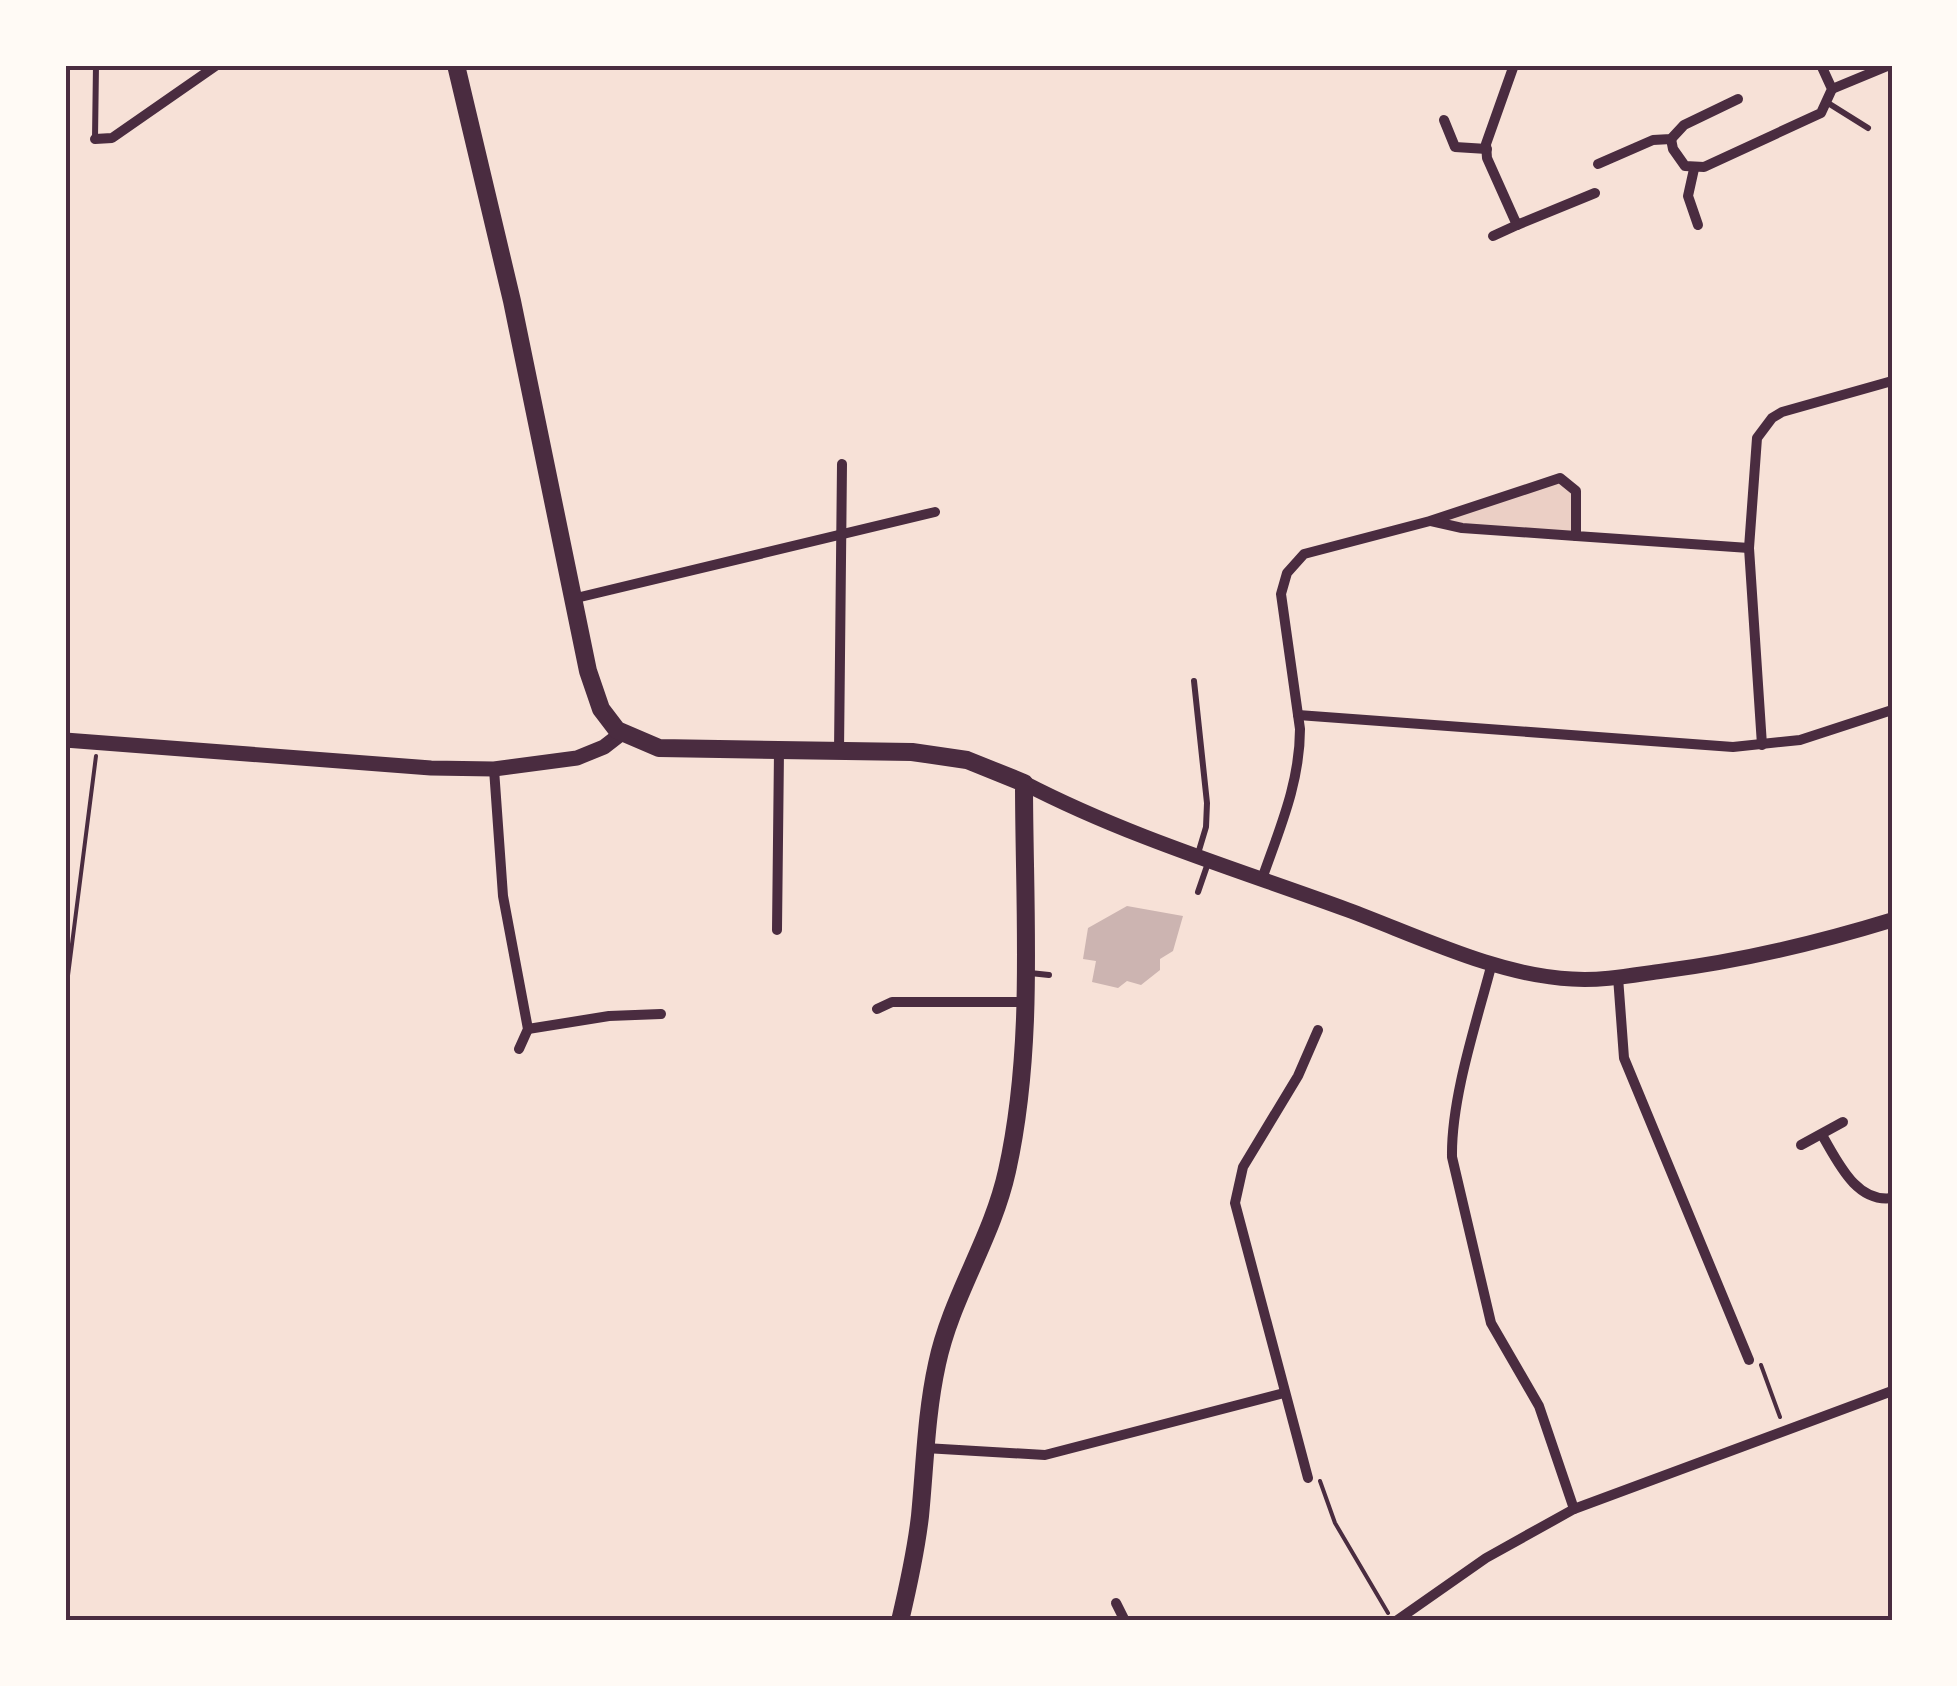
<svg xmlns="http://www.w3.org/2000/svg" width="1957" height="1686" viewBox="0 0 1957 1686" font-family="Figtree,sans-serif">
	<rect width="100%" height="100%" fill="#f7e1d7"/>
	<path fill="#ebcfc5" d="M1560 478 1576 491V536L1430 521Z"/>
	<path fill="#ccb4b1" d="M1127 906 1183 916 1173 951 1160 959V970L1141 985 1127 981 1118 988 1092 982 1096 961 1083 959 1088 928Z"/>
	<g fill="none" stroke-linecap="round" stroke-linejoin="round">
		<g stroke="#4a2c40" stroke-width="4">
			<path d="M65 999 96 756"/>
			<path d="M1761 1365 1780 1417"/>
			<path d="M1320 1481 1335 1523 1388 1613"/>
		</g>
		<g stroke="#4a2c40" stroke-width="6">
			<path d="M1828 103 1868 128"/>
			<path d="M95 138 96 65"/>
			<path d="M1194 681 1207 803 1206 827 1197 857"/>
			<path d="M1198 892 1208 863"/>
			<path d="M1030 973 1049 975"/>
		</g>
		<g stroke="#4a2c40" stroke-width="10">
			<path d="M1514 65 1486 144 1487 158 1517 225 1595 193"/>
			<path d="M1832 89 1890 65"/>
			<path d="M1444 120 1455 147 1487 149"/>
			<path d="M95 139 112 138 217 65"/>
			<path d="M1671 139 1673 149 1685 166 1704 167 1821 113 1832 89 1821 65"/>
			<path d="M1598 164 1653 140 1671 139 1684 125 1738 99"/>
			<path d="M1694 169 1688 196 1698 225"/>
			<path d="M1493 236 1517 225"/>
			<path d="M1431 521 1462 528 1576 536"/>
			<path d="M572 599 935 512"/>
			<path d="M1298 715 1733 747 1800 740 1892 710"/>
			<path d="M1762 745 1749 548 1757 438 1772 418 1782 412 1892 381"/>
			<path d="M839 752 842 464"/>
			<path d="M494 769 503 896 528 1029 519 1049"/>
			<path d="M1262 879C1279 830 1300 783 1300 729L1281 594 1287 573 1304 554 1430 521 1560 478 1576 491V536L1749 548"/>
			<path d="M777 930 779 751"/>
			<path d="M1492 963C1477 1021 1451 1097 1452 1157L1491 1323 1539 1406 1574 1509"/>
			<path d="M1618 977 1624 1058 1749 1360"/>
			<path d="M877 1009 892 1002H1024"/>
			<path d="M528 1029 609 1016 661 1014"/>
			<path d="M1822 1135C1838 1162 1856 1203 1892 1198"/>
			<path d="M1801 1145 1843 1122"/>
			<path d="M925 1448 1045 1455 1284 1393"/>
			<path d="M1308 1478 1235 1203 1243 1167 1298 1076 1318 1030"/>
			<path d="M1116 1603 1125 1621"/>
			<path d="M1396 1621 1486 1558 1574 1509 1892 1391"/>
		</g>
		<g stroke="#4a2c40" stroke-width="15">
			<path d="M65 740 431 768 494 769 577 758 604 747 622 733"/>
			<path d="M1024 783C1128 837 1239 870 1348 910 1418 936 1499 976 1572 979 1603 981 1633 975 1663 971 1741 961 1817 943 1892 920"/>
		</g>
		<path stroke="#4a2c40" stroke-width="18" d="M456 65 512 301 588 671 601 709 617 730 659 748 912 752 967 760 1024 783C1024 911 1035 1045 1007 1171 992 1239 951 1297 937 1364 926 1414 925 1465 920 1516 916 1551 908 1587 900 1621"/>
	</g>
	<rect width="1957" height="1686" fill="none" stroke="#fffaf5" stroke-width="135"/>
	<rect x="68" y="68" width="1822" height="1550" fill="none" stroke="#4a2c40" stroke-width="4"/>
</svg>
